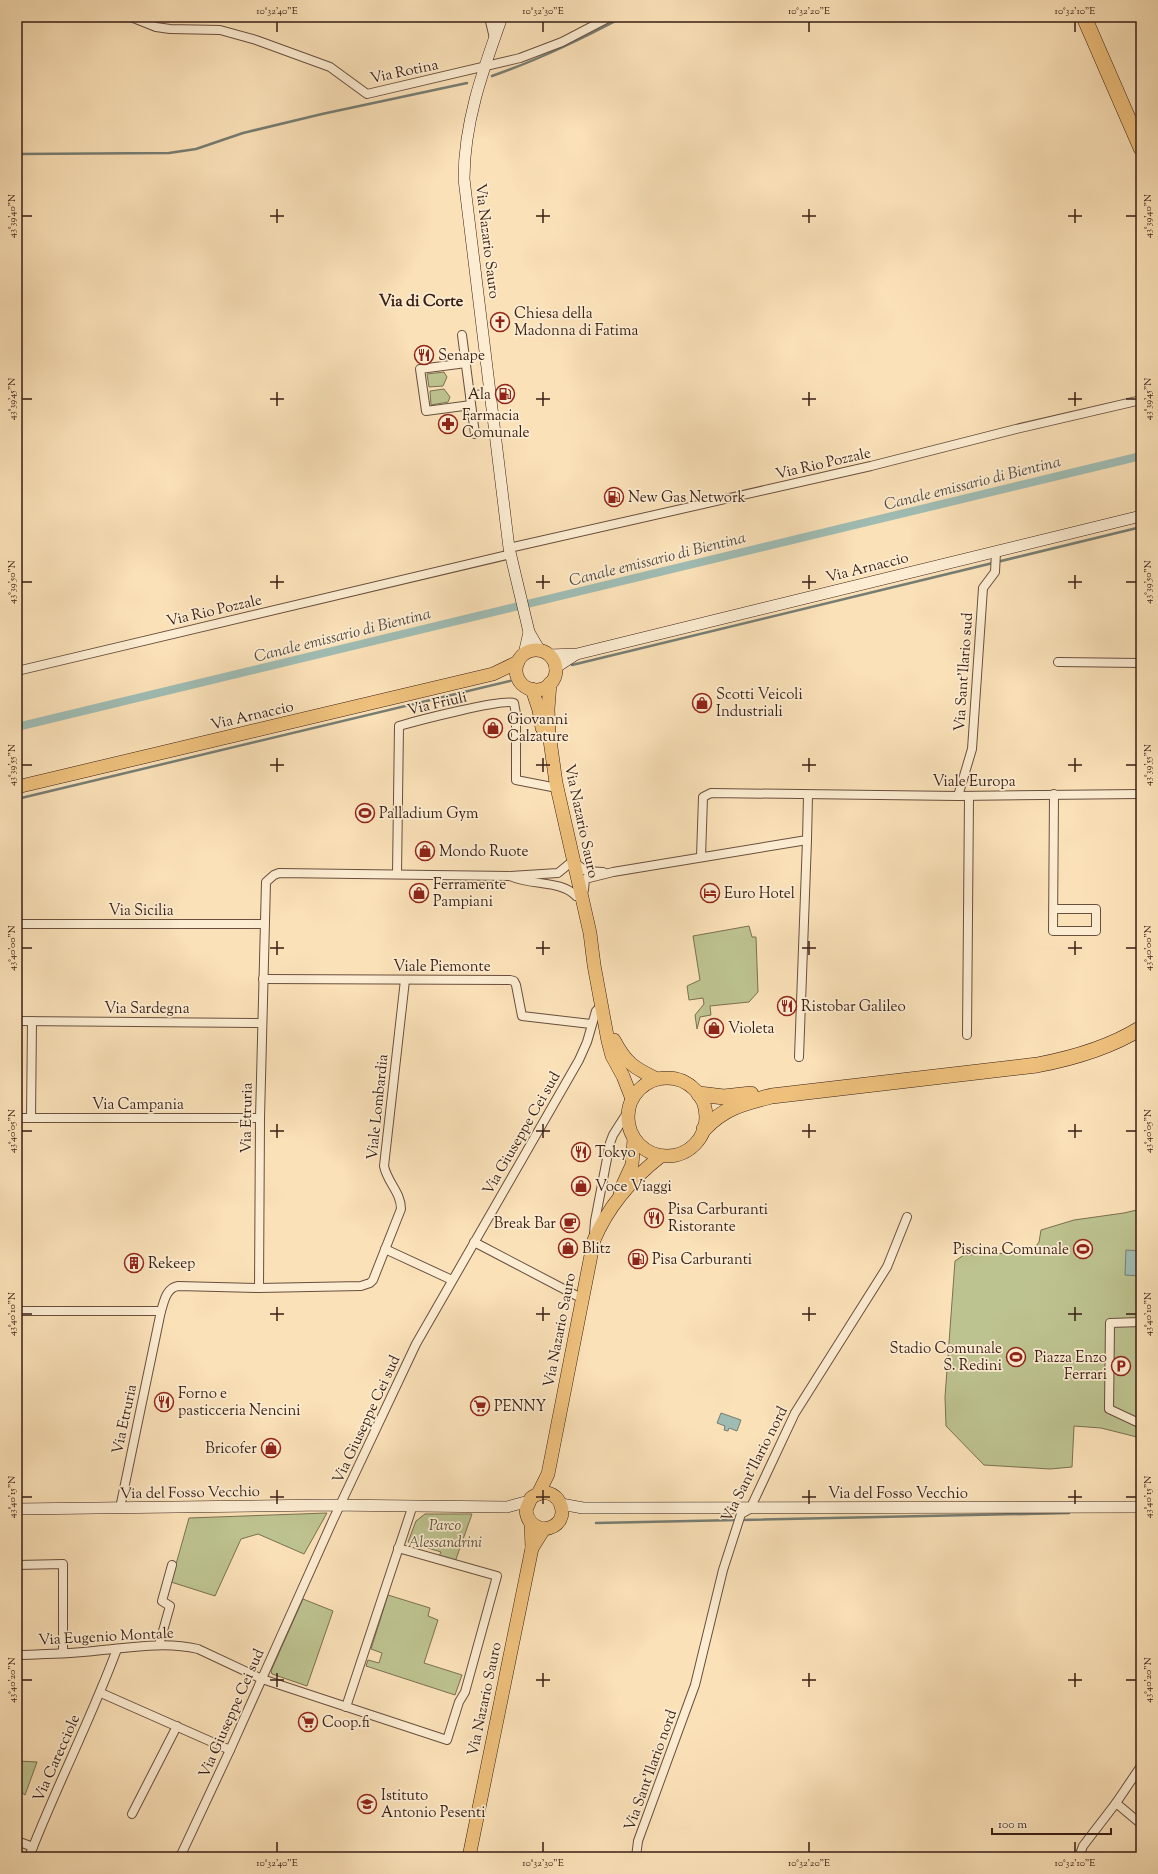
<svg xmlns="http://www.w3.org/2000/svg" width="1158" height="1874" viewBox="0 0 1158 1874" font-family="'Sorts Mill Goudy',serif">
	<rect width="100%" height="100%" fill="#fbe1b8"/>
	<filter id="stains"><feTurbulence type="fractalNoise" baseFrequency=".005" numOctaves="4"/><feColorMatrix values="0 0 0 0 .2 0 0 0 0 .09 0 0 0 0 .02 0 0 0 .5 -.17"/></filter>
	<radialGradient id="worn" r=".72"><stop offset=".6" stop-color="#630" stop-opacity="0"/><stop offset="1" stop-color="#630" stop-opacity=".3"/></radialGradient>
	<g fill="#bdc390" stroke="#7a7052">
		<path d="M444 372 447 377 443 386 429 387 427 374Z"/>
		<path d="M444 389 450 397 448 402 431 405 430 391Z"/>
		<path d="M749 926 752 937H756L758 992 749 1002 710 1006 711 1015 700 1017 697 1029 695 1015 704 1004 703 998 689 1000 687 986 700 980 693 936Z"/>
		<path d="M1141 1209V1438L1101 1428 1074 1426 1072 1467 1050 1469 984 1465 946 1426 945 1397 955 1261 964 1255 1032 1252 1039 1242 1041 1230 1074 1220 1124 1213Z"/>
		<path d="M327 1513 304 1554 258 1534 241 1539 215 1596 171 1582 189 1518Z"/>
		<path d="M425 1514H472L455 1562 439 1556 441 1552 408 1542 416 1521Z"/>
		<path d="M388 1595 430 1608 428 1616 438 1620 424 1663 462 1675 455 1695 366 1666 368 1660 379 1663 382 1653 371 1649Z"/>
		<path d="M303 1599 333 1611 307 1686 272 1674 271 1671Z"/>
		<path d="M17 1761 37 1762 25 1795 17 1789Z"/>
	</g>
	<g fill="#9fbcb3" stroke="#767d73">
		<path d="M1126 1250 1141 1251V1276L1125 1275Z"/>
		<path d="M721 1413 741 1420 737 1431 729 1428 728 1431 724 1430 725 1426 717 1423Z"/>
	</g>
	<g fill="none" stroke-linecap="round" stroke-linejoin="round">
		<g stroke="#767d73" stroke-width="2.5">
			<path d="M492 76C538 60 580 40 623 17"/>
			<path d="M17 154 169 153 196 149 243 133 322 114 467 83"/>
			<path d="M572 665 1137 528"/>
			<path d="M17 799 510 681"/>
			<path d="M742 1520 1069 1513"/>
			<path d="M596 1523 737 1520"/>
		</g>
		<path stroke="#9fbcb3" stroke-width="8" d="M17 727 1141 456"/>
		<g stroke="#694f3d" stroke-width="10">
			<g id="street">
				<path d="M131 17 156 27 170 29 220 30 256 40 330 67 367 94 520 58 562 42 610 17"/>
				<path d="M489 17 494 38"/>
				<path d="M462 335 475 434"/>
				<path d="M466 363 420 369 426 411 471 405"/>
				<path d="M470 396 490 393"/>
				<path d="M509 548 871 466 1016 429 1141 400"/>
				<path d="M1058 662 1141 663"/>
				<path d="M17 671 511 554"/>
				<path d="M958 796 972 749 983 588 995 572 996 552"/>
				<path d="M701 857 703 797 711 793 958 796 1141 794"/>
				<path d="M575 863 586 871 603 872"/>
				<path d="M397 874 399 726C416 721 504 698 514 703L516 714V780L552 787"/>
				<path d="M510 876C532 886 561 880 576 896"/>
				<path d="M584 890 585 879 613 872 807 840 808 795"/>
				<path d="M1053 909H1096V931H1053L1054 794"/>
				<path d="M17 924H264"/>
				<path d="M263 979 510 980 514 981 516 985 522 1016 591 1024"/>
				<path d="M17 1021 262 1023"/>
				<path d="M967 1035 969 796"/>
				<path d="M799 1057 807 840"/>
				<path d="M17 1118H260"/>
				<path d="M31 1118 32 1021"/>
				<path d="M594 1234 595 1221 610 1143 613 1135 627 1113"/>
				<path d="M474 1242 581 1298"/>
				<path d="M385 1249 452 1280"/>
				<path d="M259 1288 361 1286 370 1283 373 1280 401 1209C401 1192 387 1182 384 1166L405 980"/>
				<path d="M17 1311H161"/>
				<path d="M1141 1322 1110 1323 1109 1409 1141 1424"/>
				<path d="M120 1508 161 1311C164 1302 166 1288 178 1286L259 1288 260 1118 266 882 274 875 279 873 510 876 558 873 569 864"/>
				<path d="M17 1565 63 1564V1653"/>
				<path d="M159 1645 170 1606 162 1601 172 1565"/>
				<path d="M17 1655C43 1654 68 1654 94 1651 128 1648 164 1641 198 1649L262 1679 447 1740 459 1702 465 1692 497 1576 398 1548"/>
				<path d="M101 1693 230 1750"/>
				<path d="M346 1707 413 1505"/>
				<path d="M1116 1803 1141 1824"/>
				<path d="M132 1814 177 1726"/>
				<path d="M17 1841 33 1847"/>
				<path d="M29 1857C56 1787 91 1719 117 1649"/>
				<path d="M180 1857 230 1750 333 1520 416 1344 579 1060 587 1042 596 1011 601 1006"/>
				<path d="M636 1857 638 1841 695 1685 723 1570 741 1514 750 1509 795 1413 887 1267 907 1217"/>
				<path d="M1079 1857 1083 1846 1116 1803 1141 1766"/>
			</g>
		</g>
		<g stroke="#381e14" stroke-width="12">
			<g id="secondary">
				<path d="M502 17C483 70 464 122 464 179L509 548 529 632 540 651"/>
				<path d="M524 654 529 632"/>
				<path d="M549 655 577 654 1141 516"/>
				<path d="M555 668 575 655"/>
				<path d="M561 1504 583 1508 1141 1507"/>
				<path d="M17 1509 326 1505 507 1507 529 1501"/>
			</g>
		</g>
		<g stroke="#381e14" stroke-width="14">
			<g id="primary">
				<circle cx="536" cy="670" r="20"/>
				<path d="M550 683 548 709 549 733 556 783 590 933 594 965 608 1041 612 1056 623 1076 632 1099"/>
				<path d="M532 689 539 710 542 728"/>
				<path d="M17 787 493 674 518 662"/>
				<path d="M614 1040C626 1063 634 1068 657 1079"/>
				<circle cx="667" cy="1117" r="39"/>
				<path d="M620 1191 632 1165 634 1139"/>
				<path d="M538 1494 548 1474 594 1240C608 1207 633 1178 661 1156"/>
				<path d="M532 1548 544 1529C578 1525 558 1477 531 1498L526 1510C527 1521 533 1527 544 1529"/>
				<path d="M469 1857 532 1548 531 1523"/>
			</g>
		</g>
		<g stroke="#381e14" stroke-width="16">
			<g id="highway">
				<path d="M1084 17 1141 148"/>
				<path d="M699 1094 724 1097 751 1094"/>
				<path d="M704 1129C725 1107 744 1103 772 1096L1037 1065C1074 1058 1109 1048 1141 1028"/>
			</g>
		</g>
		<use href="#street" stroke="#fcecd1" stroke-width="8"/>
		<use href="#secondary" stroke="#fcecd1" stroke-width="11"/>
		<use href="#primary" stroke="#eec07c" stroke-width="13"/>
		<use href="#highway" stroke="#eec07c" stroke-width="15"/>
	</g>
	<path fill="none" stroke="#381e14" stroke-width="1.5" d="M277 22V32M543 22V32M809 22V32M1075 22V32M277 209V223M543 209V223M809 209V223M1075 209V223M22 216H32M270 216H284M536 216H550M802 216H816M1068 216H1082M1126 216H1136M277 392V406M543 392V406M809 392V406M1075 392V406M22 399H32M270 399H284M536 399H550M802 399H816M1068 399H1082M1126 399H1136M277 575V589M543 575V589M809 575V589M1075 575V589M22 582H32M270 582H284M536 582H550M802 582H816M1068 582H1082M1126 582H1136M277 758V772M543 758V772M809 758V772M1075 758V772M22 765H32M270 765H284M536 765H550M802 765H816M1068 765H1082M1126 765H1136M277 941V955M543 941V955M809 941V955M1075 941V955M22 948H32M270 948H284M536 948H550M802 948H816M1068 948H1082M1126 948H1136M277 1124V1138M543 1124V1138M809 1124V1138M1075 1124V1138M22 1131H32M270 1131H284M536 1131H550M802 1131H816M1068 1131H1082M1126 1131H1136M277 1307V1321M543 1307V1321M809 1307V1321M1075 1307V1321M22 1314H32M270 1314H284M536 1314H550M802 1314H816M1068 1314H1082M1126 1314H1136M277 1490V1504M543 1490V1504M809 1490V1504M1075 1490V1504M22 1497H32M270 1497H284M536 1497H550M802 1497H816M1068 1497H1082M1126 1497H1136M277 1673V1687M543 1673V1687M809 1673V1687M1075 1673V1687M22 1680H32M270 1680H284M536 1680H550M802 1680H816M1068 1680H1082M1126 1680H1136M277 1842V1852M543 1842V1852M809 1842V1852M1075 1842V1852"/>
	<defs>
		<g id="church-ring" transform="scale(1)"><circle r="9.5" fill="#fcecd1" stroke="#8f2418" stroke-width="1.5"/><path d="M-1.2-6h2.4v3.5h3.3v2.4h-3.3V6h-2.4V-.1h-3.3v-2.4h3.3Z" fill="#8f2418"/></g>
		<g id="restaurant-ring" transform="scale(1)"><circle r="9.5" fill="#fcecd1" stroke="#8f2418" stroke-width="1.5"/><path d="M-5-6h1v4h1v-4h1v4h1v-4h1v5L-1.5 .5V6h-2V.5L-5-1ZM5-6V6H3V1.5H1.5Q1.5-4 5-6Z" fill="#8f2418"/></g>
		<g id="fuel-ring" transform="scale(1)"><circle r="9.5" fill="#fcecd1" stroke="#8f2418" stroke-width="1.5"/><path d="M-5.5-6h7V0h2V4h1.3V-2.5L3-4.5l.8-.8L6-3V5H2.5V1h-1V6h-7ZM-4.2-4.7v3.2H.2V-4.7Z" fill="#8f2418"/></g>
		<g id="pharmacy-ring" transform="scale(1)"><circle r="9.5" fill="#fcecd1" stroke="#8f2418" stroke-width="1.5"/><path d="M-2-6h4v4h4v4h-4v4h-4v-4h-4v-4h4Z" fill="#8f2418"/></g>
		<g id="shop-ring" transform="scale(1)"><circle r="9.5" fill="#fcecd1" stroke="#8f2418" stroke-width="1.5"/><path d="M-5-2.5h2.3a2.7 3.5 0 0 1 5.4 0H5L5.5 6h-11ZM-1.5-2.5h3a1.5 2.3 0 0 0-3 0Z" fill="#8f2418"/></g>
		<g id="stadium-ring" transform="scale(1)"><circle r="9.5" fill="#fcecd1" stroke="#8f2418" stroke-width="1.5"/><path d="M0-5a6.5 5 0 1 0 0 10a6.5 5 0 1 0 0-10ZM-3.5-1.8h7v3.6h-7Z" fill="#8f2418"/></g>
		<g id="hotel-ring" transform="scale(1)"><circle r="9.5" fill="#fcecd1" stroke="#8f2418" stroke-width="1.5"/><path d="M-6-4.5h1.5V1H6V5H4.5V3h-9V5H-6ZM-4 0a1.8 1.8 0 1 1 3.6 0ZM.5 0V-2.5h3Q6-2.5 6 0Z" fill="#8f2418"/></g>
		<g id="cafe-ring" transform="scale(1)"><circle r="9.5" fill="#fcecd1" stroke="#8f2418" stroke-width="1.5"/><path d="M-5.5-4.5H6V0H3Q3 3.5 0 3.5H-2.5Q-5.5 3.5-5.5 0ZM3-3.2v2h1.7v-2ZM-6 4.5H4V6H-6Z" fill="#8f2418"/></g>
		<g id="building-ring" transform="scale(1)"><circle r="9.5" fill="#fcecd1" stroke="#8f2418" stroke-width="1.5"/><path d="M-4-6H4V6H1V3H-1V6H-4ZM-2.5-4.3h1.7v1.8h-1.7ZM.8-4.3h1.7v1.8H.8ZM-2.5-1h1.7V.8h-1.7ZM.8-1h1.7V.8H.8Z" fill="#8f2418"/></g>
		<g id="parking-ring" transform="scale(1)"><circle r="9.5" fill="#fcecd1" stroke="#8f2418" stroke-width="1.5"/><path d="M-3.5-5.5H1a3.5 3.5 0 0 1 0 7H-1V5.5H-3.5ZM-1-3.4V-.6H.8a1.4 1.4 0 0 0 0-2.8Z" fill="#8f2418"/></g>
		<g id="supermarket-ring" transform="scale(1)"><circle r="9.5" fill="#fcecd1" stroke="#8f2418" stroke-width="1.5"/><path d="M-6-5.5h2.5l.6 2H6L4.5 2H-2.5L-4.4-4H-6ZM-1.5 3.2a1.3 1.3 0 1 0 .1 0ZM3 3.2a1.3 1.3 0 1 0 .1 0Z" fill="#8f2418"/></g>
		<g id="school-ring" transform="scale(1)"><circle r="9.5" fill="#fcecd1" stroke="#8f2418" stroke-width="1.5"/><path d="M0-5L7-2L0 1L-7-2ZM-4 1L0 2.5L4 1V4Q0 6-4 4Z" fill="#8f2418"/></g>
	</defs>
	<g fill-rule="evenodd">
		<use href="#church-ring" x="500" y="322"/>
		<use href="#restaurant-ring" x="424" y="355"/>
		<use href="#fuel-ring" x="505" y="394"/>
		<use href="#pharmacy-ring" x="448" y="424"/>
		<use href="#fuel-ring" x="614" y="497"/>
		<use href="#shop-ring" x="702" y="703"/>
		<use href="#shop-ring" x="493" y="728"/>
		<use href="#stadium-ring" x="365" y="813"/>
		<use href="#shop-ring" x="425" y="851"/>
		<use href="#shop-ring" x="419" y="893"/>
		<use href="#hotel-ring" x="710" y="893"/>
		<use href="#restaurant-ring" x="787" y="1006"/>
		<use href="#shop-ring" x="714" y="1028"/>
		<use href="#restaurant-ring" x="581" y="1152"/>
		<use href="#shop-ring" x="581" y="1186"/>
		<use href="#restaurant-ring" x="654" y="1218"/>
		<use href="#cafe-ring" x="570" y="1223"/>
		<use href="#shop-ring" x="568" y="1248"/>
		<use href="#stadium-ring" x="1083" y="1249"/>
		<use href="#fuel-ring" x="638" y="1259"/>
		<use href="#building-ring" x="134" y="1263"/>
		<use href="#stadium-ring" x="1016" y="1357"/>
		<use href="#parking-ring" x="1121" y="1366"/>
		<use href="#restaurant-ring" x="164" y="1402"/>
		<use href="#supermarket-ring" x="480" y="1406"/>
		<use href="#shop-ring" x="271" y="1448"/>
		<use href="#supermarket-ring" x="308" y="1722"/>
		<use href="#school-ring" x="367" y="1804"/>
	</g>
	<g text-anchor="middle" stroke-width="3.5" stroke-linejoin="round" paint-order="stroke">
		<g font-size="15" fill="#381e14" stroke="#fcecd1">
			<text transform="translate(404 71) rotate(-12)" y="5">Via Rotina</text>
			<text transform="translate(488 241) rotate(83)" y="5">Via Nazario Sauro</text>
			<text transform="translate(823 463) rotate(-13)" y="5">Via Rio Pozzale</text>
			<text transform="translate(867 567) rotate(-14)" y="5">Via Arnaccio</text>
			<text transform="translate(214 610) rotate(-13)" y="5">Via Rio Pozzale</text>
			<text transform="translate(963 672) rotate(-86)" y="5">Via Sant'Ilario sud</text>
			<text transform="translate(437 703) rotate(-13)" y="5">Via Friuli</text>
			<text transform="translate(252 715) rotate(-13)" y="5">Via Arnaccio</text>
			<text x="974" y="786">Viale Europa</text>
			<text transform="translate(582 821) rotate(78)" y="5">Via Nazario Sauro</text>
			<text x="141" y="915">Via Sicilia</text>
			<text x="442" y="971">Viale Piemonte</text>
			<text x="147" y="1013">Via Sardegna</text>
			<text x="138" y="1109">Via Campania</text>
			<text transform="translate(377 1107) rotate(-84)" y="5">Viale Lombardia</text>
			<text transform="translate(246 1118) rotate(-89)" y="5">Via Etruria</text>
			<text transform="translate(521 1133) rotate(-60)" y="5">Via Giuseppe Cei sud</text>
			<text transform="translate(559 1330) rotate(-79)" y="5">Via Nazario Sauro</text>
			<text transform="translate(124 1419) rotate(-78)" y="5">Via Etruria</text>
			<text transform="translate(366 1419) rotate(-65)" y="5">Via Giuseppe Cei sud</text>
			<text transform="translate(754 1464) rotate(-63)" y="5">Via Sant'Ilario nord</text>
			<text transform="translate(190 1492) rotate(-1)" y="5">Via del Fosso Vecchio</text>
			<text x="898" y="1498">Via del Fosso Vecchio</text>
			<text transform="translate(106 1636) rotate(-3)" y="5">Via Eugenio Montale</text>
			<text transform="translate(484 1699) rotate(-78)" y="5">Via Nazario Sauro</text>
			<text transform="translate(231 1713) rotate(-66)" y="5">Via Giuseppe Cei sud</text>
			<text transform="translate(56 1758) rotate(-66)" y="5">Via Carecciole</text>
			<text transform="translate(650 1770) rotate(-70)" y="5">Via Sant'Ilario nord</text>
		</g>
		<g font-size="15" fill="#381e14" stroke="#fcecd1" text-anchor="start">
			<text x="514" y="318">Chiesa della<tspan x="514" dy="17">Madonna di Fatima</tspan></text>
			<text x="438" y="360">Senape</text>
			<text x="491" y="399" text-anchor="end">Ala</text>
			<text x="462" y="420">Farmacia<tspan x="462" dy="17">Comunale</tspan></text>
			<text x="628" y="502">New Gas Network</text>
			<text x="716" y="699">Scotti Veicoli<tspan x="716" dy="17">Industriali</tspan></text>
			<text x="507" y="724">Giovanni<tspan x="507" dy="17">Calzature</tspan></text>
			<text x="379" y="818">Palladium Gym</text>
			<text x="439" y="856">Mondo Ruote</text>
			<text x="433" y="889">Ferramente<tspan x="433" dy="17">Pampiani</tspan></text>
			<text x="724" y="898">Euro Hotel</text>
			<text x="801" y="1011">Ristobar Galileo</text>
			<text x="728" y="1033">Violeta</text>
			<text x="595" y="1157">Tokyo</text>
			<text x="595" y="1191">Voce Viaggi</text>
			<text x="668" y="1214">Pisa Carburanti<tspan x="668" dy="17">Ristorante</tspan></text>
			<text x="556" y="1228" text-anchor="end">Break Bar</text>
			<text x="582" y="1253">Blitz</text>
			<text x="1069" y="1254" text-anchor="end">Piscina Comunale</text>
			<text x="652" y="1264">Pisa Carburanti</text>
			<text x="148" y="1268">Rekeep</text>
			<text x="1002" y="1353" text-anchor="end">Stadio Comunale<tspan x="1002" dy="17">S. Redini</tspan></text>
			<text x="1107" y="1362" text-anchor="end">Piazza Enzo<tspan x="1107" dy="17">Ferrari</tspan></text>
			<text x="178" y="1398">Forno e<tspan x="178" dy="17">pasticceria Nencini</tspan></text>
			<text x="494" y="1411">PENNY</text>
			<text x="257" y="1453" text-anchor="end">Bricofer</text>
			<text x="322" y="1727">Coop.fi</text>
			<text x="381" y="1800">Istituto<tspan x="381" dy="17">Antonio Pesenti</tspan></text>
		</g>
		<g font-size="15" font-style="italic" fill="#605039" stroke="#fcecd1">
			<text x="445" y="1530">Parco<tspan x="445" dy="17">Alessandrini</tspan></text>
		</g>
		<g font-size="16" font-weight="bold" fill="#381e14" stroke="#fcecd1">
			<text x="421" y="306">Via di Corte</text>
		</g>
		<g font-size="16" font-style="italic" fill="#574d44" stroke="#fcecd1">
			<text transform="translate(972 482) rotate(-14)" y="6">Canale emissario di Bientina</text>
			<text transform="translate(657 558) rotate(-14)" y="6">Canale emissario di Bientina</text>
			<text transform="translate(342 634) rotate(-14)" y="6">Canale emissario di Bientina</text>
		</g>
	</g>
	<rect width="1158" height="1874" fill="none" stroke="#fbe1b8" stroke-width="44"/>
	<path d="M992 1828v6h119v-6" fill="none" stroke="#381e14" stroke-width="2"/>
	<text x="998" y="1828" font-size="12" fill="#381e14" stroke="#fcecd1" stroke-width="3" paint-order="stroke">100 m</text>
	<rect x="22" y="22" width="1114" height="1830" fill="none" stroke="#381e14" stroke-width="1.5"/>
	<g font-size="10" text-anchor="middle" fill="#381e14">
		<text x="277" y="14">10°32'40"E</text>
		<text x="543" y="14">10°32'30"E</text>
		<text x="809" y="14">10°32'20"E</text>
		<text x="1075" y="14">10°32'10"E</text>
		<text transform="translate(1147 216) rotate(-90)" y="4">43°39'40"N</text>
		<text transform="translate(11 216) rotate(-90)" y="4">43°39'40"N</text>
		<text transform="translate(1147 399) rotate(-90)" y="4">43°39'45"N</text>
		<text transform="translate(11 399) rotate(-90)" y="4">43°39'45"N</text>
		<text transform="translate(1147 582) rotate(-90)" y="4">43°39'50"N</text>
		<text transform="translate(11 582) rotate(-90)" y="4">43°39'50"N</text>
		<text transform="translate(1147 765) rotate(-90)" y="4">43°39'55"N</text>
		<text transform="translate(11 765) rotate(-90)" y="4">43°39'55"N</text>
		<text transform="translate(1147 948) rotate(-90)" y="4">43°40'00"N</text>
		<text transform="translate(11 948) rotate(-90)" y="4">43°40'00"N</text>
		<text transform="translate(1147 1131) rotate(-90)" y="4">43°40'05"N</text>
		<text transform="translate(11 1131) rotate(-90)" y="4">43°40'05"N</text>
		<text transform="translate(1147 1314) rotate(-90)" y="4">43°40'10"N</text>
		<text transform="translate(11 1314) rotate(-90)" y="4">43°40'10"N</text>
		<text transform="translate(11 1497) rotate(-90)" y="4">43°40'15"N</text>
		<text transform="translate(1147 1497) rotate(-90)" y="4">43°40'15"N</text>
		<text transform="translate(1147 1680) rotate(-90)" y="4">43°40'20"N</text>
		<text transform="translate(11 1680) rotate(-90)" y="4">43°40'20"N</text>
		<text x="277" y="1866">10°32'40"E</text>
		<text x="543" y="1866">10°32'30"E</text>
		<text x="809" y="1866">10°32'20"E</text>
		<text x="1075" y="1866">10°32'10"E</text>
	</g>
	<rect width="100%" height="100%" filter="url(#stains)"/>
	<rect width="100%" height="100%" fill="url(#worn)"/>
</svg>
